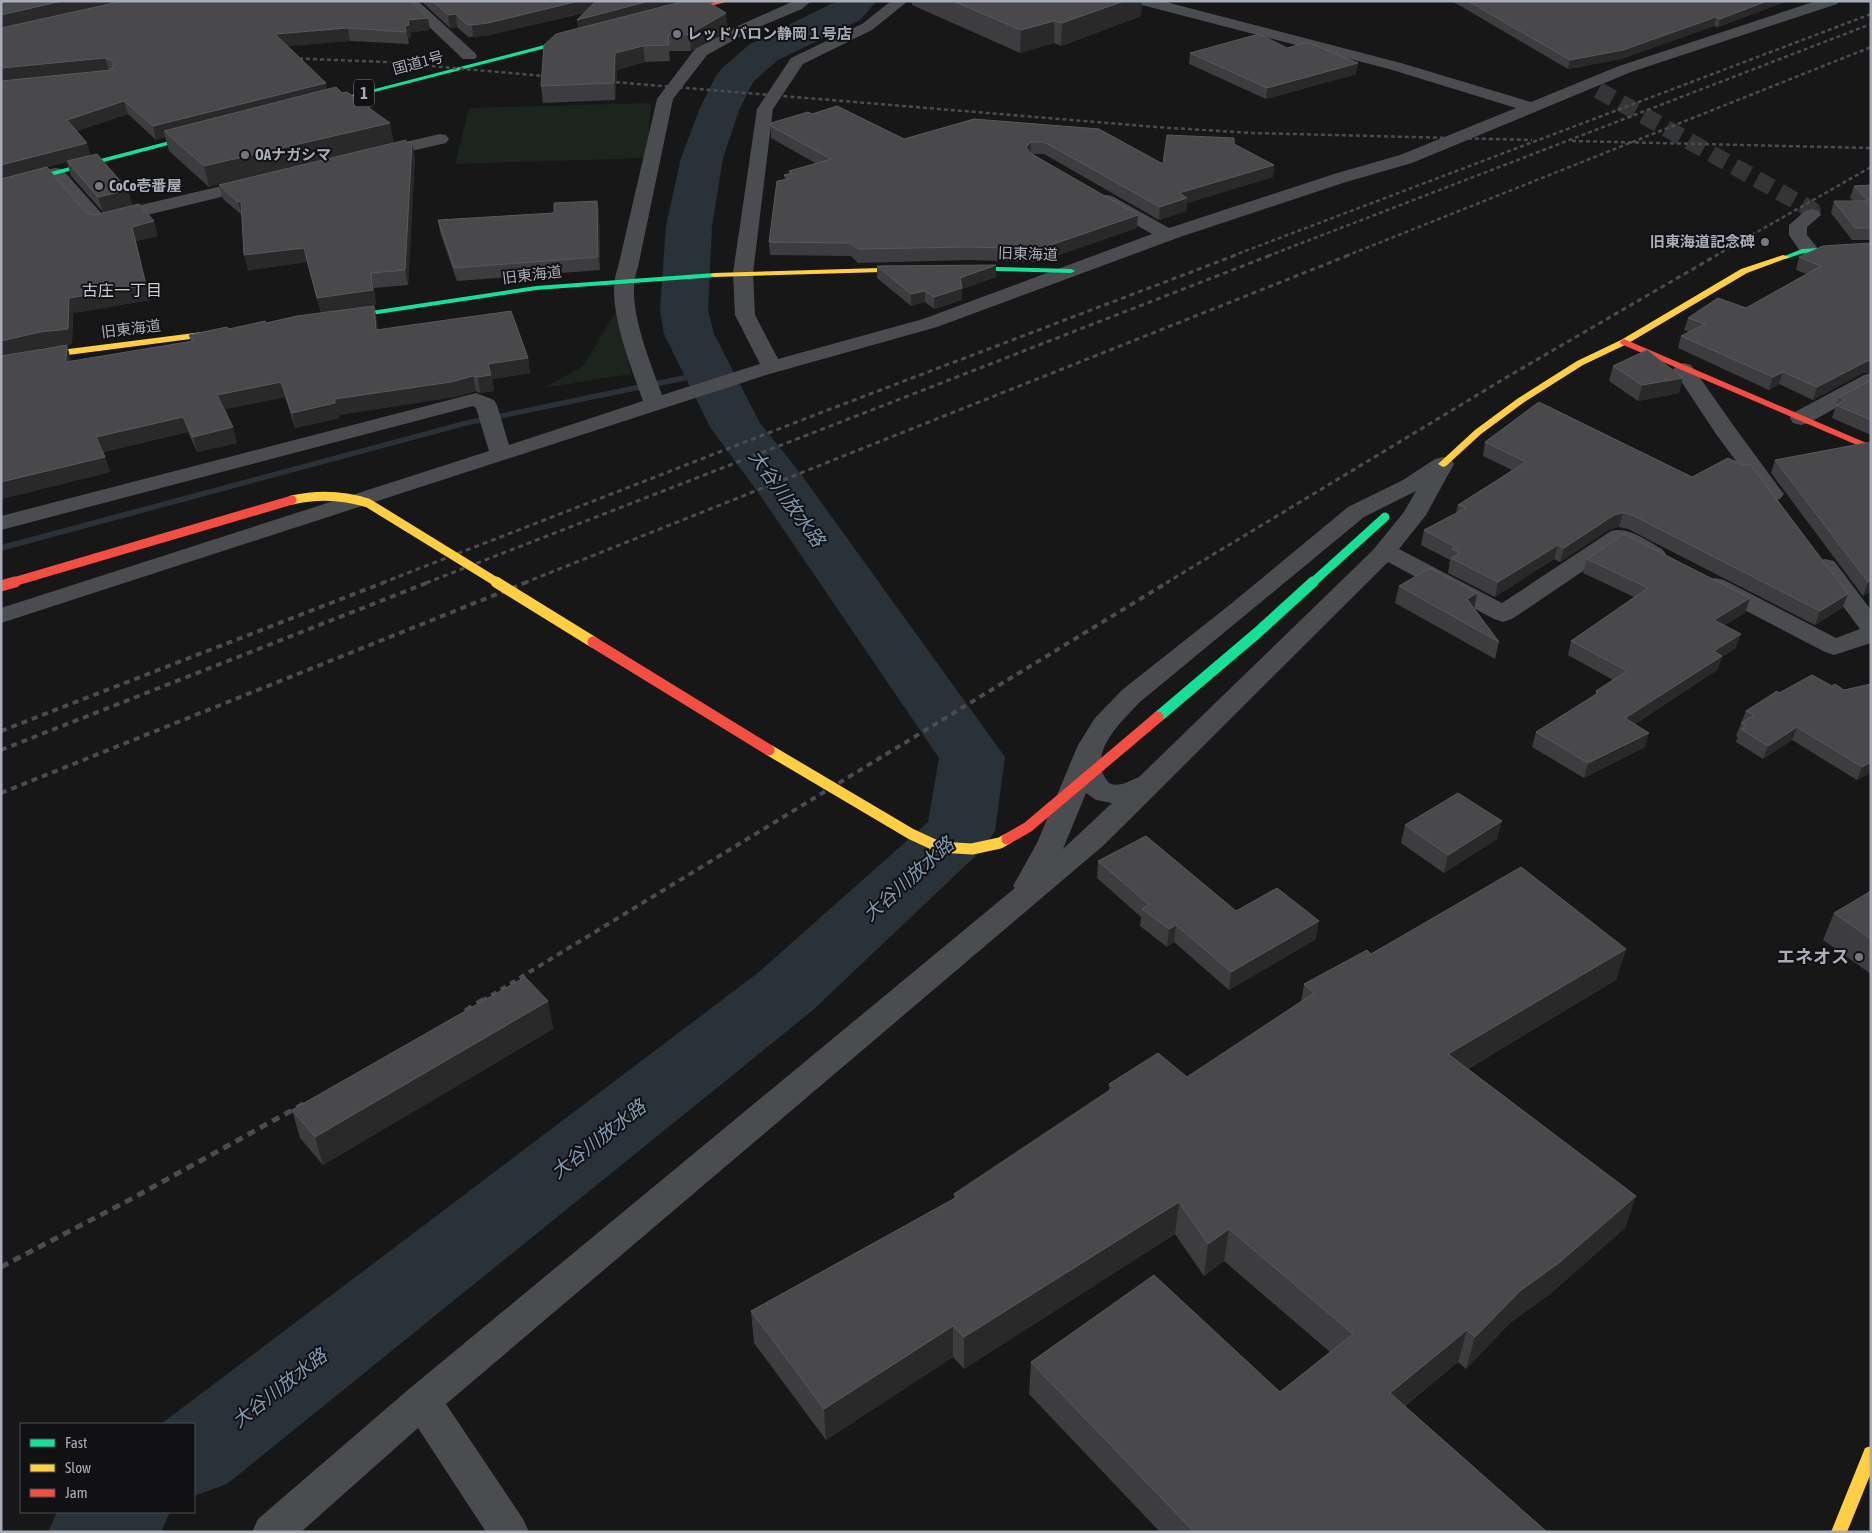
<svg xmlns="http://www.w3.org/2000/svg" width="1872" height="1533" viewBox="0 0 1872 1533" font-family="'Asap Condensed','Noto Sans JP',sans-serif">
	<rect width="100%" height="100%" fill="#171717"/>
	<g fill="#1d241e">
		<path d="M651 103 647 158 455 164 469 108Z"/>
		<path d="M618 308 631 374 543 388 583 366Z"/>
	</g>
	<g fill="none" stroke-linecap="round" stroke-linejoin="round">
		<path fill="#2a3239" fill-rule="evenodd" d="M709 370 712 371V375L465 426 1 551V545L464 421Z"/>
		<g fill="#2a3239" fill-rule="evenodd">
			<path d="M837 1H877L860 20 778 60 753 82 740 108 723 158 712 226 708 310 714 334 760 423 800 473 1005 757 995 831 985 847 813 1010 227 1484 194 1496V1424H161L759 972 928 822 939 758 760 495 710 427 664 334 660 310 666 226 681 158 700 108 716 76 722 68 750 44Z"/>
			<path d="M57 1512H170L161 1532H48Z"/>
		</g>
		<path stroke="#343537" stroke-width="17" stroke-dasharray="17 9" stroke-linecap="butt" d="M1598 90 1812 210V215"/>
		<g fill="#4b4c50" fill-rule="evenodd">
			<path d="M402 1H418L475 53 477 56 475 59H463Z"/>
			<path d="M794 1H811L802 9 752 30 707 55 673 99 638 267C624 302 650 361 662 395L760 364 735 315 733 273 757 109 791 58 862 24 891 1H908L872 30 803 64 773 109 753 273 755 315 778 359 923 319 1152 234 1100 204 1097 200 1100 196 1106 195 1112 196 1169 228 1334 174 1400 155 1516 108 1389 69 1138 4 1136 1H1162L1401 63 1531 102 1619 66 1816 1H1839L1837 4 1631 72 1412 163 1346 182 1180 237 937 327 766 375 1 623V608L489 451 476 408 473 406 1 530V516L476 393 494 400 497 405 509 445 643 401C631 365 604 303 618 267L657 99 695 49 742 24Z"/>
			<path d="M440 134 446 135 449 139 446 143 376 159 370 158 367 154 370 150Z"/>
			<path d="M56 168 62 169 102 214 256 178 262 179 265 183 262 187 98 227 91 225 50 177 47 173 50 169Z"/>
			<path d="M1812 209 1819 211 1821 215 1807 227V235L1819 250 1816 254 1809 256 1802 254 1789 235V225L1805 211Z"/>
			<path d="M1684 363 1691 365 1733 425 1780 489 1784 494 1780 499 1772 501 1764 499 1716 434 1673 369 1677 365Z"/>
			<path d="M1871 373V388L1809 423 1801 425 1793 423 1790 418 1793 413 1864 375Z"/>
			<path d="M1443 457 1451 459 1454 464 1426 515 1399 549 1502 603 1611 531C1629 526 1647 541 1662 549L1666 554 1662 559C1647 563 1634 553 1620 546L1512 619 1503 622 1494 619 1388 562 1104 845 446 1404 523 1519 529 1532H486L418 1428 301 1532H252L258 1519 409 1389 1015 888 1013 886 1037 843 1078 745 1095 718 1122 690 1232 603 1348 507 1403 480 1435 459ZM1416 491 1404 512 1373 550 1139 777C1129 781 1119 788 1109 783 1084 755 1122 721 1140 702L1364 517ZM1086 793 1096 800 1112 803 1063 849Z"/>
			<path d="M1825 559 1834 561 1871 610V643L1834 655 1825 652 1706 590 1703 585 1706 580 1715 578 1724 580 1836 638 1860 629 1813 566 1816 561Z"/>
		</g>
		<g fill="#16e098" fill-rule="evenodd">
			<path d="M579 36 581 37V39L316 107 313 105Z"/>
			<path d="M204 132 208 134 206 135 1 189V185Z"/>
			<path d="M1871 245V249L1803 253 1786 259 1782 257 1802 249Z"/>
			<path d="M957 266 1071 269 1075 271 1071 273 960 270H957Z"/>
			<path d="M714 273 718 275 717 277 536 290 338 320 334 318 338 316 536 286Z"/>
		</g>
		<g fill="#ffcf43" fill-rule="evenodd">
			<path d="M1783 255 1790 257 1747 273 1627 344 1583 365 1523 403 1481 434 1446 466 1443 467 1438 464 1475 430 1517 399 1577 361 1621 340 1741 269Z"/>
			<path d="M914 267H917V271L714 277 710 275 714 273Z"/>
			<path d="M226 329 229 330V334L45 358 1 368V362L45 352Z"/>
			<path d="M1871 1446V1473L1847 1532H1831L1865 1448Z"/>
		</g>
		<g fill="#f24e42" fill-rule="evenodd">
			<path d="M718 1H729L677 16 674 14Z"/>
			<path d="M1624 339 1871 445V451L1621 344 1620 342Z"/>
		</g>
		<g stroke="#4b4c4f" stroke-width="2.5" stroke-dasharray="4 3" stroke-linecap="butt">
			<path d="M285 58 386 62 555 77"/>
			<path d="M602 81 1156 127 1252 133 1532 140"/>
			<path d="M1572 141 1871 148"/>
			<path d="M1232 256 1871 14"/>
			<path d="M1268 256 1871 24"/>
			<path d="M1346 256 1871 47"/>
			<path d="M1715 256 1871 167"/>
		</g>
		<g stroke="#4b4c4f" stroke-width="3" stroke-dasharray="5 4" stroke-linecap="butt">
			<path d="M382 583 820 413 1236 255"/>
			<path d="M426 583 1271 255"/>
			<path d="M524 583 1349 255"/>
			<path d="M1166 583 1507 377 1717 255"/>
		</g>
		<g stroke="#4b4c4f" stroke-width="4" stroke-dasharray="6 5" stroke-linecap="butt">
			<path d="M1 731 385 582"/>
			<path d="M1 750 429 582"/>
			<path d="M1 793 527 582"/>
			<path d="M482 1001 1168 582"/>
		</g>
		<g stroke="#4b4c4f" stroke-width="5" stroke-dasharray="8 6" stroke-linecap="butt">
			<path d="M465 1011 484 999"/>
			<path d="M1 1267 133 1198 307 1102"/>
		</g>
		<path stroke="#16e098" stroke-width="9" d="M1312 583 1385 517"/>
		<path stroke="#16e098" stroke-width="11" d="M1158 717 1257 633 1313 582"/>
		<path stroke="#ffcf43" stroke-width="9" d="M292 500C318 494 343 495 368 503L498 583"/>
		<g stroke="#ffcf43" stroke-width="11">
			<path d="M496 582 593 642"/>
			<path d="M769 750 911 834 939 847 972 849 1000 843 1007 839"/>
		</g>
		<path stroke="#f24e42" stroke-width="9" d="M10 583 292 500"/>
		<g stroke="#f24e42" stroke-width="11">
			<path d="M1 586 15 582"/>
			<path d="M593 642 769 750"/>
			<path d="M1007 839 1028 827 1158 717"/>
		</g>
	</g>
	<g fill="#3d3d3f">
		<path d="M123 1 430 30 411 32V38H408L409 44 350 41 287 46 209 187 169 151 165 137 156 140 128 114 77 131 90 155 128 190 132 205 103 212 71 176 67 162 47 167 86 213 158 236 136 241 150 300 73 313 72 344 45 347 17 353 71 360V362L191 342 189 335 266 323 374 306 378 330 528 358 530 373 492 379 494 391 480 393 476 391 454 397 338 415 339 418 295 428 285 397 225 409 237 443 197 452 188 432 103 452 110 472 1 499V81Z"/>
		<path d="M421 1H706L728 30 691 51H669L670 61 645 62 617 70 615 100 543 103 541 86 578 28 584 13 489 35 473 37H468L457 27 450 28Z"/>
		<path d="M912 1H1142L1141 16 1061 46 1054 43 1020 53 912 5Z"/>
		<path d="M1452 1H1787L1718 27 1714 26 1621 59 1568 69Z"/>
		<path d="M1287 48 1356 74 1266 99 1189 64 1190 53Z"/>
		<path d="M812 114 904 139 974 119 1163 164 1234 144 1274 165 1273 177 1187 203 1186 211 1159 220 1044 154H1033L1137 228 1038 262 969 260 858 263 851 256 770 255 769 242 785 180 784 175 790 174 789 171 817 164 771 138V126Z"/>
		<path d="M406 143 415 156 408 285 374 288 376 305 321 313 307 262 248 270 242 215 223 199 219 185Z"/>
		<path d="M1871 185V240H1852L1831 213 1834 201H1854L1850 198 1854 186Z"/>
		<path d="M597 201 599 213 600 270 457 281 440 232 438 220 554 213Z"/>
		<path d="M1871 243V372L1863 373 1813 400 1779 384 1769 390 1678 348 1681 336 1689 332 1684 330 1688 318 1746 308 1807 274 1796 270 1799 257Z"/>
		<path d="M877 266 996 277 962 289V300L934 309 925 302 911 306 877 278Z"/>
		<path d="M1613 366 1679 393 1638 401 1609 381Z"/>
		<path d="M1871 380V435L1832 418 1839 397Z"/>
		<path d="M1485 442 1848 594 1842 608 1815 625 1628 529 1619 527 1610 529 1560 562 1554 559 1495 597 1448 573 1450 560 1421 545 1424 530 1456 513 1458 505 1512 470 1483 456Z"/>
		<path d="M1871 442V591L1863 596 1771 473 1775 460Z"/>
		<path d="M1587 559 1750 598 1745 613 1724 625 1736 648 1722 657 1717 670 1635 724 1645 747 1584 778 1532 747 1536 732 1595 695 1596 691 1613 680 1568 655 1571 641 1634 597 1583 573Z"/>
		<path d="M1399 586 1477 593 1474 608 1499 642 1495 659 1395 603Z"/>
		<path d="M1777 691 1871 772 1857 780 1792 740 1763 759 1736 742 1738 737 1736 736 1746 711Z"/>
		<path d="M1405 825 1497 839 1444 873 1401 843Z"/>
		<path d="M1098 861 1236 911 1316 939 1229 990 1174 942 1167 947 1140 926 1141 917 1097 878Z"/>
		<path d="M1871 891V974L1823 940 1834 913Z"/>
		<path d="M1626 949 1616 980 1468 1069 1636 1196 1625 1228 1550 1294 1511 1322 1466 1369 1458 1362 1405 1406 1547 1532H1160L1029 1394 1031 1362 1280 1392 1330 1352 1224 1261 1204 1276 1175 1234 964 1369 953 1357 826 1440 754 1343 751 1311 954 1199V1194L1109 1091V1084L1187 1077 1301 1002 1304 984 1371 954Z"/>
		<path d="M548 1001 553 1029 323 1165 300 1138 292 1110Z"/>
	</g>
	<g fill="#29292a">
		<path d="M62 1H120L1 28V15Z"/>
		<path d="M579 1H603L604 8 489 35 473 37 472 25Z"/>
		<path d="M649 1H685L578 32 577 20Z"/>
		<path d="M1124 1H1142L1141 16 1061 46 1062 23Z"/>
		<path d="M1767 1H1787L1718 27 1720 19Z"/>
		<path d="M726 13 728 30 691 51 690 34Z"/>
		<path d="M456 14 457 27 450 28 448 15Z"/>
		<path d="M1716 17 1714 26 1621 59 1568 69 1570 60Z"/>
		<path d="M428 18 430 30 411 32V38H408L405 26 408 20Z"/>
		<path d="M1054 21V43L1020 53 1021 30Z"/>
		<path d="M348 28 350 41 277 47 275 34Z"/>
		<path d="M643 46 645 62 617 70 615 100 614 83 615 53Z"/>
		<path d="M105 58 109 71 1 81V68Z"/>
		<path d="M1358 63 1356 74 1266 99 1267 88Z"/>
		<path d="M326 83 328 96 164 131 165 137 156 140 153 126Z"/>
		<path d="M124 101 128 114 71 133 67 120Z"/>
		<path d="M390 123 394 143 209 187 204 166Z"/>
		<path d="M412 142 415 156 408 285 405 270Z"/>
		<path d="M1031 142V154L1026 147Z"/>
		<path d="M87 143 91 156 1 179V165Z"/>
		<path d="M1274 165 1273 177 1187 203 1186 211 1159 220 1160 207 1179 193Z"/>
		<path d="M128 190 132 205 103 212 98 197Z"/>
		<path d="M241 201 245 215 242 216 238 202Z"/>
		<path d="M597 201 599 213 600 270 598 257Z"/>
		<path d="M1138 215 1137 228 1038 262 1039 249Z"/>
		<path d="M154 221 158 236 136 241 150 300 73 313 72 344 45 347 1 357V341L69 298 132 227Z"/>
		<path d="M304 248 307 262 248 270 244 255Z"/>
		<path d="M996 265V277L962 289V300L934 309V297L960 278Z"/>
		<path d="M371 273 374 288 376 305 321 313 317 298Z"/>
		<path d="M925 291V302L911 306V294Z"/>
		<path d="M374 306 377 320 379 345 376 330Z"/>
		<path d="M67 345 71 360V378L66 362Z"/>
		<path d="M528 358 530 373 492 379 494 391 480 393 478 377 488 364Z"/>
		<path d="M1871 360V372L1863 373 1813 400 1817 387 1867 361Z"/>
		<path d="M1783 372 1779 384 1769 390 1773 377Z"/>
		<path d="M473 376 476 391 454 397 338 415 339 418 295 428 292 413 335 399Z"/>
		<path d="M1683 378 1679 393 1638 401 1642 385Z"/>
		<path d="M281 382 285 397 221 410 217 395Z"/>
		<path d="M183 417 188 432 101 452 96 437Z"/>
		<path d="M233 427 237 443 197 452 193 437Z"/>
		<path d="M105 457 110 472 1 499V482Z"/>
		<path d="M1623 513 1619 527 1610 529 1560 562 1564 548 1614 515Z"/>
		<path d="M1558 545 1554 559 1495 597 1498 582Z"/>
		<path d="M1871 580V591L1863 596 1868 582Z"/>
		<path d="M1477 593 1474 610 1467 599Z"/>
		<path d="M1848 594 1842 608 1815 625 1820 611Z"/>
		<path d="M1750 598 1745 613 1710 634 1714 620Z"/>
		<path d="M1741 634 1736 648 1722 657 1717 670 1621 733 1625 718 1714 651Z"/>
		<path d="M1797 727 1792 740 1763 759 1768 746Z"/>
		<path d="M1649 733 1645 747 1584 778 1588 763Z"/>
		<path d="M1871 762V772L1857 780 1862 767Z"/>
		<path d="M1502 821 1497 839 1444 873 1448 855Z"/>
		<path d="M1319 921 1316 939 1229 990 1231 972Z"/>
		<path d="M1176 925 1174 942 1167 947 1169 929Z"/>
		<path d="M1626 949 1616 980 1440 1085 1448 1054Z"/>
		<path d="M548 1001 553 1029 323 1165 315 1137Z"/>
		<path d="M1636 1196 1625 1228 1550 1294 1511 1322 1466 1369 1475 1337 1520 1291Z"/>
		<path d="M1179 1202 1175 1234 964 1369V1337Z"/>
		<path d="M1229 1229 1224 1261 1204 1276 1208 1244Z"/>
		<path d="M953 1326V1357L826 1440 824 1409Z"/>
		<path d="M1467 1330 1458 1362 1382 1424 1390 1393Z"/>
	</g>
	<g fill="#49494c" stroke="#58595d">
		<path d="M1 1H62L1 15Z"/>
		<path d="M123 1H410L428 18 408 20 409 25 405 26 406 32 348 28 275 34 326 83 153 126 124 101 67 120 87 143 1 165V81L111 70 114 64 111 60 105 58 1 68V28Z"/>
		<path d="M433 1H579L488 23 472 25 466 24 456 14 448 15Z"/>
		<path d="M596 1H649L577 20Z"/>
		<path d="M685 1H706L726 13 690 34 668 35 669 45 643 46 615 53 614 83 541 86 544 45 556 34Z"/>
		<path d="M953 1H1124L1062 23 1054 21 1021 30Z"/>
		<path d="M1468 1H1767L1720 19 1716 17 1623 50 1570 60Z"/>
		<path d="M1259 34 1287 48 1305 43 1312 44 1358 63 1267 88 1190 53Z"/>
		<path d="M336 87 342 93 347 92 390 123 204 166 164 131Z"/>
		<path d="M837 106 904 139 974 119 1099 129 1163 164 1167 135 1234 138V144L1274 165 1179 193 1187 198 1160 207 1044 142H1031L1026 147 1030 153 1138 215 1039 249 969 247 858 249 850 243 769 242 777 181 789 179 784 175 792 173 789 171 831 159 771 126V123L808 112 812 114Z"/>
		<path d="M406 140V143L412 142 405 270 371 273 373 290 317 298 304 248 244 255 241 201 238 202 219 185Z"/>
		<path d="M97 154 128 190 98 197 67 161Z"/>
		<path d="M47 167 86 213 94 215 139 204 154 221 132 227 146 285 69 298 68 329 40 332 1 341V179Z"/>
		<path d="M1871 185V228H1855L1834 201H1868L1854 186Z"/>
		<path d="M597 201 598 257 454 268 438 220 554 213V203Z"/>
		<path d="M1871 243V360L1867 361 1817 387 1783 372 1773 377 1681 336 1705 324 1688 318 1718 298 1746 308 1821 266 1799 257 1823 246Z"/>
		<path d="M996 265 960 278 962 288 934 297 925 291 911 294 877 266Z"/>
		<path d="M374 306 376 330 511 311 528 358 488 364 491 375 478 377 473 376 451 382 335 399V403L292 413 281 382 217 395 233 427 193 437 183 417 96 437 105 457 1 482V356L67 345 66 362 193 341 189 335 227 327 229 329 265 321 266 323 297 316Z"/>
		<path d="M1647 350 1683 378 1642 385 1613 366Z"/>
		<path d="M1871 380V420L1836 405 1845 400 1839 397Z"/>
		<path d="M1539 402 1692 477 1728 458 1743 465 1750 464 1848 594 1820 611 1632 515 1623 513 1614 515 1564 548 1558 545 1498 582 1451 558 1460 553 1452 549 1455 547 1424 530 1466 508 1458 505 1526 462 1485 442Z"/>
		<path d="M1871 442V580L1868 582 1775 460Z"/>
		<path d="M1624 534 1750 598 1714 620 1741 634 1714 651 1722 656 1625 718 1649 733 1588 763 1536 732 1598 693 1596 691 1627 671 1571 641 1648 588 1587 559Z"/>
		<path d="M1430 568 1477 593 1467 599 1499 642 1399 586Z"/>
		<path d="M1812 675 1832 686 1835 684 1844 690 1871 684V762L1862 767 1797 727 1768 746 1741 729 1746 726 1741 723 1754 715 1746 711 1777 691 1779 693Z"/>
		<path d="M1458 793 1502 821 1448 855 1405 825Z"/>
		<path d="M1146 836 1236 911 1277 888 1319 921 1231 972 1176 925 1169 929 1142 909 1149 905 1098 861Z"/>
		<path d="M1521 867 1626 949 1448 1054 1636 1196 1560 1262 1520 1291 1475 1337 1467 1330 1390 1393 1547 1532H1194L1031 1362 1154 1275 1280 1392 1353 1334 1229 1229 1208 1244 1179 1202 964 1337 953 1326 824 1409 751 1311 957 1197 954 1194 1113 1088 1109 1084 1158 1053 1187 1077 1314 993 1304 984 1367 950 1371 954Z"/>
		<path d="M1871 891V939L1834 913Z"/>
		<path d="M525 977 548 1001 315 1137 292 1110Z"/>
	</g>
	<g fill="#757880" stroke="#111113" stroke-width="2">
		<circle cx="677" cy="34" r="5"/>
		<circle cx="245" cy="155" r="5"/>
		<circle cx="99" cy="186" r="5"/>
		<circle cx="1765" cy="242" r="5"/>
		<circle cx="1859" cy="957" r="5"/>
	</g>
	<g text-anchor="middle" stroke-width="4" stroke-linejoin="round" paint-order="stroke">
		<g font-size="15" font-weight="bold" fill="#a8adb8" stroke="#111113" text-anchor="start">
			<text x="687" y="39">レッドバロン静岡１号店</text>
			<text x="255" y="160">OAナガシマ</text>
			<text x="109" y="191">CoCo壱番屋</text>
			<text x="1755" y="247" text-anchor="end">旧東海道記念碑</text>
		</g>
		<g font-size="15" fill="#a8adb8" stroke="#111113">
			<text transform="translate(418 63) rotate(-15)" y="5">国道1号</text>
			<text transform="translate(1028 254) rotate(2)" y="5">旧東海道</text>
			<text transform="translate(532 275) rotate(-7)" y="5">旧東海道</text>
			<text transform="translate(131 329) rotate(-7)" y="5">旧東海道</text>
		</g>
		<rect fill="#111113" stroke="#7b7e86" stroke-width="1" x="354" y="79.5" width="20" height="27" rx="4"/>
		<g font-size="16" font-weight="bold" fill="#a8adb8">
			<text x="364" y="99">1</text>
		</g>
		<g font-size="16" fill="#c9ccd4" stroke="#111113">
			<text x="122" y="296">古庄一丁目</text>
		</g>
		<g font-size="18" font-weight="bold" fill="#a8adb8" stroke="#111113" text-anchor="end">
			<text x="1849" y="963">エネオス</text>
		</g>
		<g font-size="19" font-style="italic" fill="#7f9bb3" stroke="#111113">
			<text transform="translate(787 498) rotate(54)" y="7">大谷川放水路</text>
			<text transform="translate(908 879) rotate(-42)" y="7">大谷川放水路</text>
			<text transform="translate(598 1139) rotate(-38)" y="7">大谷川放水路</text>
			<text transform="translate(279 1388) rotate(-38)" y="7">大谷川放水路</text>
		</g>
	</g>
	<rect width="1872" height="1533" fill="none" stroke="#a8adb8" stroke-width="5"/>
	<rect x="20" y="1423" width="175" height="90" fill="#111113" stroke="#4d4f55"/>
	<rect x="30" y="1439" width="25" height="8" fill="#16e098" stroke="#4d4f55"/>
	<text x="65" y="1448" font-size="15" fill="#a8adb8">Fast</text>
	<rect x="30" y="1464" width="25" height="8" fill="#ffcf43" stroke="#4d4f55"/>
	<text x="65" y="1473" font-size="15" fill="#a8adb8">Slow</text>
	<rect x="30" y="1489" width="25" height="8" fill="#f24e42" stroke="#4d4f55"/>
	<text x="65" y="1498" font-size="15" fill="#a8adb8">Jam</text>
</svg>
